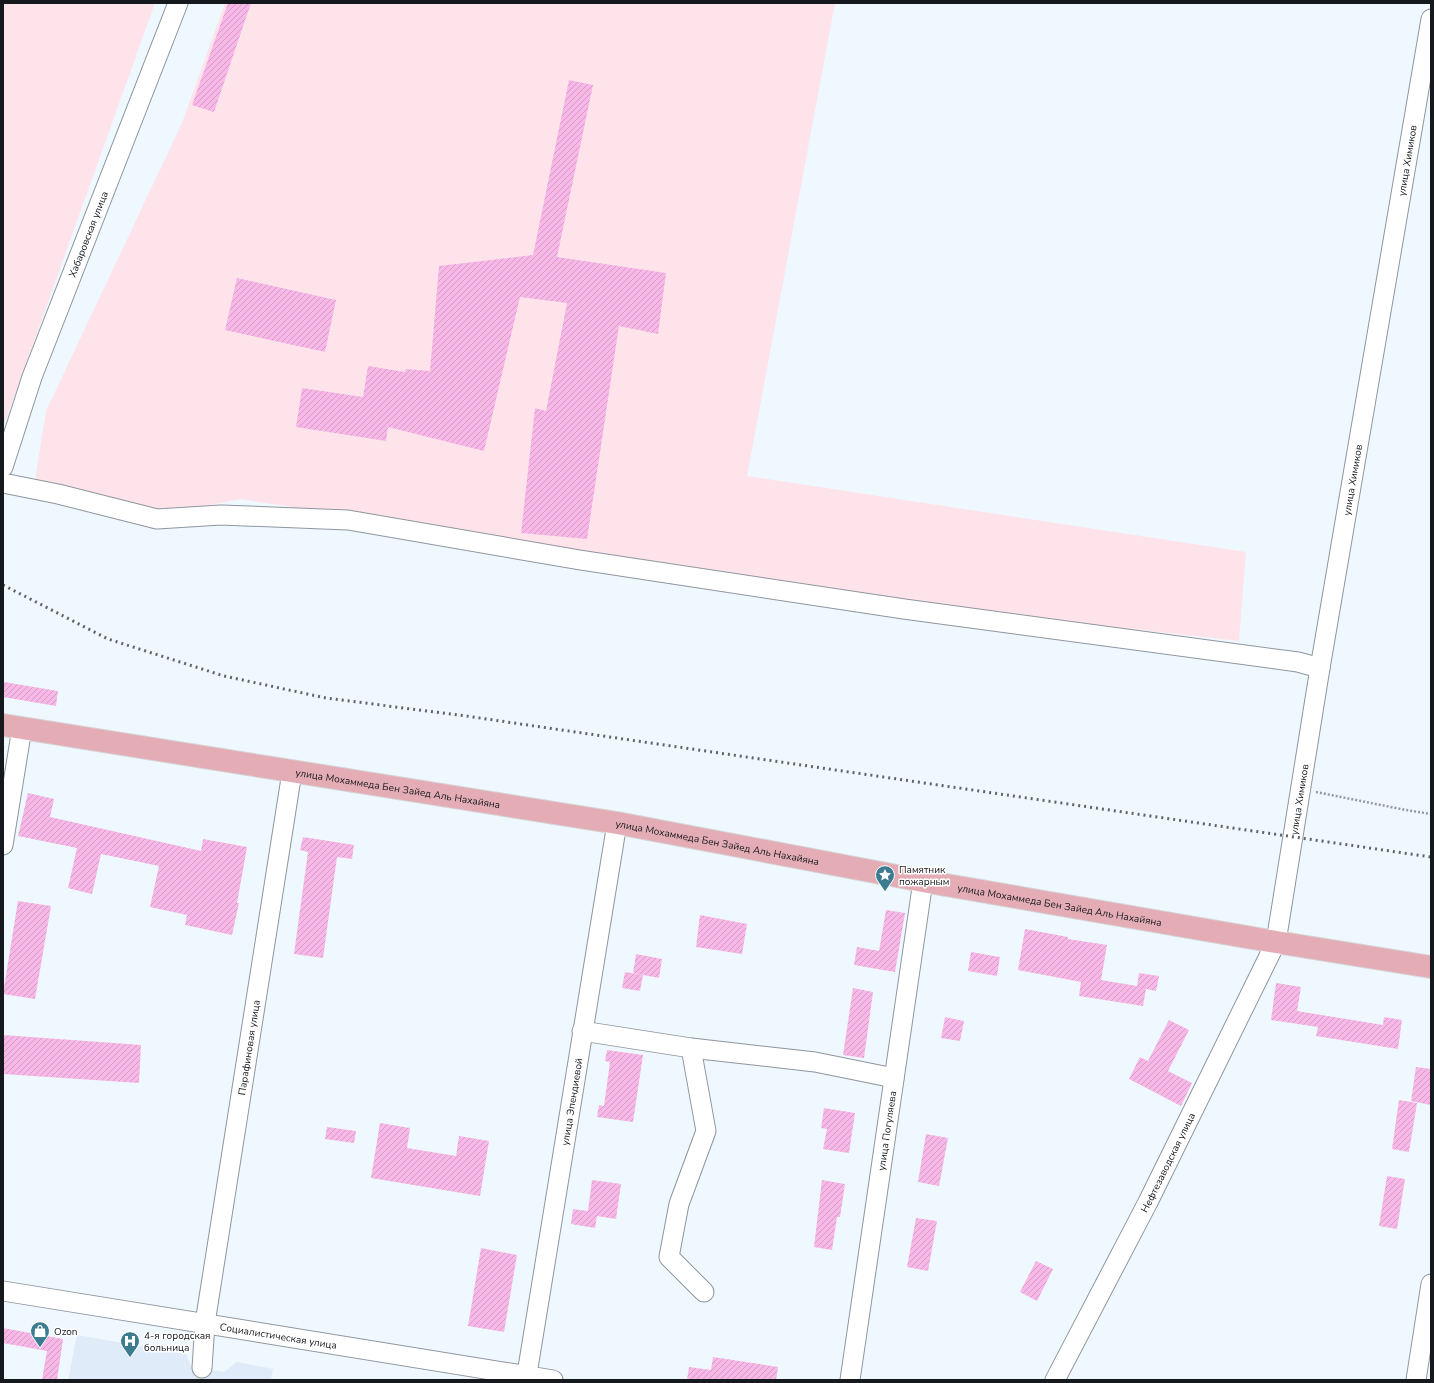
<svg xmlns="http://www.w3.org/2000/svg" width="1434" height="1383" viewBox="0 0 1434 1383" font-family="'Nunito Sans',sans-serif">
	<defs>
		<pattern id="building-hatch" width="6" height="6" patternUnits="userSpaceOnUse"><rect width="6" height="6" fill="#f7b8e7"/><path d="M-1 1l2-2M0 6l6-6M5 7l2-2" fill="none" stroke="#d39dc6"/></pattern>
	</defs>
	<rect width="100%" height="100%" fill="#eff7ff"/>
	<g fill="#fee4ea">
		<path d="M3 3H155L3 428Z"/>
		<path d="M225 3H835L747 476 1246 552 1239 641 765 588 507 540 240 499 173 512 35 480 46 411 182 123Z"/>
	</g>
	<path fill="#dfebf8" d="M77 1335 186 1354 191 1366 224 1372 237 1362 273 1369 271 1380H68Z"/>
	<g fill="url(#building-hatch)">
		<path d="M228 3H251L214 112 192 105Z"/>
		<path d="M569 80 593 85 557 257 666 273 658 334 619 326 587 539 521 533 535 408 546 411 567 303 520 297 484 451 388 427 386 441 296 427 302 388 363 397 368 366 405 372 406 369 430 371 439 266 533 255Z"/>
		<path d="M237 278 336 300 325 352 225 330Z"/>
		<path d="M4 682 58 691 56 706 3 697Z"/>
		<path d="M28 793 54 799 50 817 201 851 203 839 247 847 237 903H239L232 935 185 925 187 915 150 907 159 866 101 854 92 894 68 888 77 848 18 836Z"/>
		<path d="M303 837 354 845 352 859 337 857 323 958 294 954 308 852 300 850Z"/>
		<path d="M18 901 51 906 35 999 3 994Z"/>
		<path d="M886 910 905 913 895 972 854 965 857 947 879 951Z"/>
		<path d="M700 915 747 924 742 954 696 947Z"/>
		<path d="M1025 929 1068 937V939L1107 945 1101 980 1137 986 1139 973 1159 976 1156 991 1146 989 1143 1006 1079 996 1081 982 1018 970Z"/>
		<path d="M971 952 1000 957 997 976 968 971Z"/>
		<path d="M636 954 662 959 659 978 633 973Z"/>
		<path d="M625 972 643 975 640 991 622 988Z"/>
		<path d="M1276 983 1301 987 1297 1011 1383 1025 1384 1017 1402 1020 1398 1049 1316 1036 1318 1027 1271 1020Z"/>
		<path d="M853 988 873 992 864 1058 843 1055Z"/>
		<path d="M945 1017 964 1021 960 1041 941 1038Z"/>
		<path d="M1169 1020 1189 1030 1168 1071 1192 1083 1181 1106 1129 1079 1140 1057 1148 1061Z"/>
		<path d="M3 1035 141 1045 139 1083 3 1074Z"/>
		<path d="M607 1050 643 1055 633 1122 597 1117 599 1105 604 1106 610 1062 605 1061Z"/>
		<path d="M1416 1067 1431 1069V1105L1411 1101Z"/>
		<path d="M1399 1100 1417 1103 1409 1152 1392 1149Z"/>
		<path d="M824 1108 855 1113 849 1153 823 1149 827 1129 821 1128Z"/>
		<path d="M380 1123 410 1128 407 1148 456 1156 459 1136 489 1141 480 1196 371 1178Z"/>
		<path d="M327 1127 356 1131 354 1143 325 1139Z"/>
		<path d="M926 1134 948 1138 939 1186 918 1182Z"/>
		<path d="M1387 1176 1405 1179 1397 1229 1379 1226Z"/>
		<path d="M592 1180 621 1184 616 1219 597 1216 595 1228 571 1224 573 1209 588 1211Z"/>
		<path d="M822 1180 845 1184 840 1217H837L832 1250 814 1247Z"/>
		<path d="M916 1218 937 1221 928 1271 907 1267Z"/>
		<path d="M481 1248 517 1255 504 1332 468 1326Z"/>
		<path d="M1036 1261 1053 1269 1037 1301 1020 1292Z"/>
		<path d="M3 1328 63 1339 57 1380H42L47 1351 3 1343Z"/>
		<path d="M713 1357 778 1367 776 1380H741L731 1379V1380H687L689 1367 711 1370Z"/>
	</g>
	<g fill="none" stroke-linecap="round" stroke-linejoin="round">
		<g stroke="#8e969f" stroke-width="21">
			<g id="minor">
				<path id="s1" d="M3 467 32 377 178 3"/>
				<path d="M3 483 58 494 157 519 221 515 348 520 580 560 904 609 1298 662 1320 668"/>
				<path d="M3 845 22 728"/>
				<path d="M582 1031 691 1048 815 1062 894 1078"/>
				<path d="M691 1048 706 1131 679 1204 669 1257 704 1292"/>
				<path id="s2" d="M3 1291 553 1380"/>
				<path id="s3" d="M202 1368 205 1323 292 772"/>
				<path id="s4" d="M526 1380 617 823"/>
				<path id="s5" d="M850 1380 923 881"/>
				<path id="s6" d="M1055 1380 1148 1202 1276 942 1320 668 1431 19"/>
				<path d="M1416 1380 1431 1284"/>
			</g>
		</g>
		<g stroke="#d5d5d6" stroke-width="24">
			<g id="major">
				<path id="s7" d="M3 725 617 823 923 881 1276 942 1431 967"/>
			</g>
		</g>
		<path stroke="#949aa1" stroke-width="2.5" stroke-dasharray="2 2" stroke-linecap="butt" d="M1316 792 1406 810 1431 814"/>
		<use href="#minor" stroke="#fff" stroke-width="19"/>
		<use href="#major" stroke="#e4adb6" stroke-width="22"/>
		<path stroke="#60656a" stroke-width="3" stroke-dasharray="2 4" stroke-linecap="butt" d="M3 585 108 639 224 676 326 698 466 716 1431 857"/>
	</g>
	<defs>
		<g id="sight-pin" transform="scale(1)"><path d="M0 17L-7.5 6A9.5 9.5 0 1 1 7.5 6Z" fill="#3c7c90" stroke="#fff"/><path d="M0-6L1.8-2.2L6-1.7L2.9 1.2L3.7 5.4L0 3.3L-3.7 5.4L-2.9 1.2L-6-1.7L-1.8-2.2Z" fill="#fff"/></g>
		<g id="shop-pin" transform="scale(1)"><path d="M0 17L-7.5 6A9.5 9.5 0 1 1 7.5 6Z" fill="#3c7c90" stroke="#fff"/><path d="M-5-2.5h2.3a2.7 3.5 0 0 1 5.4 0H5L5.5 6h-11ZM-1.5-2.5h3a1.5 2.3 0 0 0-3 0Z" fill="#fff"/></g>
		<g id="hospital-pin" transform="scale(1)"><path d="M0 17L-7.5 6A9.5 9.5 0 1 1 7.5 6Z" fill="#3c7c90" stroke="#fff"/><path d="M-5-5h3v3.5h4V-5h3V5h-3V1.5h-4V5h-3Z" fill="#fff"/></g>
	</defs>
	<g fill-rule="evenodd">
		<use href="#sight-pin" x="885" y="875"/>
		<use href="#shop-pin" x="40" y="1331"/>
		<use href="#hospital-pin" x="130" y="1341"/>
	</g>
	<g text-anchor="middle" stroke-width="3" stroke-linejoin="round" paint-order="stroke">
		<g font-size="10" fill="#15181c" stroke="#fff">
			<text dy="4" stroke="none"><textPath href="#s6" startOffset="1283">улица Химиков</textPath></text>
			<text dy="4" stroke="none"><textPath href="#s1" startOffset="248">Хабаровская улица</textPath></text>
			<text dy="4" stroke="none"><textPath href="#s6" startOffset="959">улица Химиков</textPath></text>
			<text dy="4" stroke="none"><textPath href="#s7" startOffset="400">улица Мохаммеда Бен Зайед Аль Нахайяна</textPath></text>
			<text dy="4" stroke="none"><textPath href="#s6" startOffset="635">улица Химиков</textPath></text>
			<text dy="4" stroke="none"><textPath href="#s7" startOffset="724">улица Мохаммеда Бен Зайед Аль Нахайяна</textPath></text>
			<text dy="4" stroke="none"><textPath href="#s7" startOffset="1072">улица Мохаммеда Бен Зайед Аль Нахайяна</textPath></text>
			<text dy="4" stroke="none"><textPath href="#s3" startOffset="324">Парафиновая улица</textPath></text>
			<text dy="4" stroke="none"><textPath href="#s4" startOffset="282">улица Эпендиевой</textPath></text>
			<text dy="4" stroke="none"><textPath href="#s5" startOffset="252">улица Погуляева</textPath></text>
			<text dy="4" stroke="none"><textPath href="#s6" startOffset="245">Нефтезаводская улица</textPath></text>
			<text dy="4" stroke="none"><textPath href="#s2" startOffset="279">Социалистическая улица</textPath></text>
		</g>
		<g font-size="10" fill="#15181c" stroke="#fff" text-anchor="start">
			<text x="899" y="873">Памятник<tspan x="899" dy="12">пожарным</tspan></text>
			<text x="54" y="1335">Ozon</text>
			<text x="144" y="1339">4-я городская<tspan x="144" dy="12">больница</tspan></text>
		</g>
	</g>
	<rect width="1434" height="1383" fill="none" stroke="#15181c" stroke-width="8"/>
</svg>
